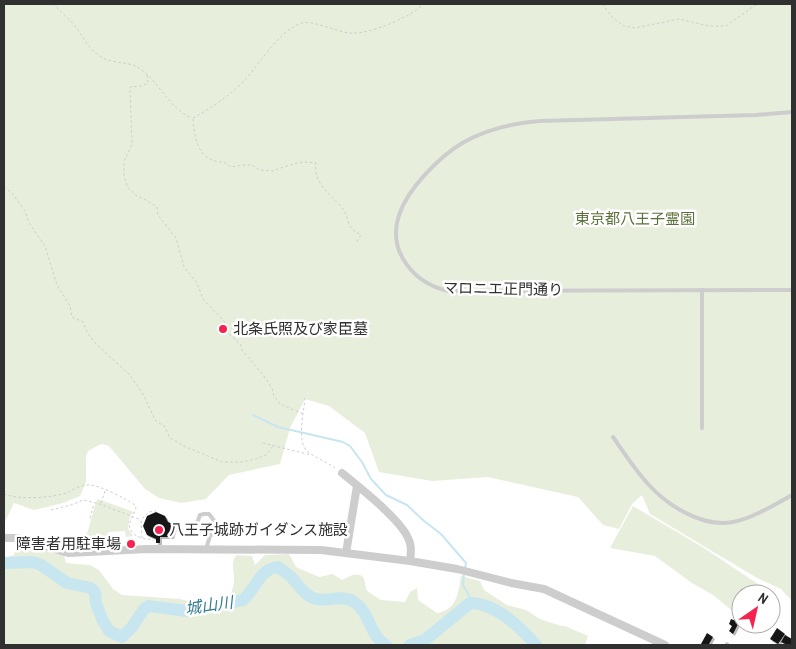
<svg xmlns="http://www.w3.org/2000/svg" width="796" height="649" viewBox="0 0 796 649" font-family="'Archivo Narrow','Noto Sans JP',sans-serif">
	<defs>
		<filter id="shadow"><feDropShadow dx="2" dy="2" stdDeviation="0" flood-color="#0004"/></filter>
	</defs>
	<rect width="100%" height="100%" fill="#fff"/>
	<g fill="#e8eedc">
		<path d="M4 4H792V601L781 589 757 578 650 514 642 495 632 504 619 529 603 525 578 497 488 477 432 481 379 472 365 433 329 406 305 399 290 428 280 464 229 475 206 499 181 503 159 498 145 489 109 446 101 444 88 451 86 457V482L80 496 63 503 34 510 14 503 4 524Z"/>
		<path d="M98 499 134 512 130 516 128 528 133 536 126 537 125 531 108 532V546L83 548 96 502Z"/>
		<path d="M633 506 704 548 761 586 753 594H741V618L713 595 692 583 655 556 610 548Z"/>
		<path d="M18 542 64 555 66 563 90 565 99 570 113 589 122 595 180 599 195 603 228 599C230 595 232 591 233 587 237 575 228 563 237 555L252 556 255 565 265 555 289 554 296 567 319 577 333 574 342 580C347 577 358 571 363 577 365 579 365 587 367 591L381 600 405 602 410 592 417 588 418 600 437 613C457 610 458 593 461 576L480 581 484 590 507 605 526 610 540 619 561 626H565L588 636 585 645H4V558L14 555Z"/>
	</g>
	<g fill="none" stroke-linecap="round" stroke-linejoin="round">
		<g stroke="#c7e6ef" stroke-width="2">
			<path d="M253 415 278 427 343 442 350 446 362 462 371 479 386 495 407 505 424 521 441 534 466 563 465 568"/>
			<path d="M464 573 463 585 473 603"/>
		</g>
		<g stroke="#c7e6ef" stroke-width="12">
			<path d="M4 563 33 562 41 565 67 583 91 588 95 592 96 603 102 619 109 631 122 637 132 627 144 609 148 606 187 611 243 600C256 589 259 569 278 567 282 570 286 573 290 576 299 584 304 596 316 599 329 602 343 594 354 602 370 612 370 637 386 645"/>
			<path d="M410 645 425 640 470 603C496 603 520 627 536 645"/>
		</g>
	</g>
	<g fill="#171717" filter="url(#shadow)">
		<path d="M156 512 165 516 168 522 176 525 172 537H160V543H156V539L147 535 143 526 147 516Z"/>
		<path d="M731 619 739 622 733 634 729 631 732 626 729 624Z"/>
		<path d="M777 628 785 634 778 644 770 639Z"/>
		<path d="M707 633 713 637 709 644 702 645 701 644Z"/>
		<path d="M785 635 792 639V645H787L781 642Z"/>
	</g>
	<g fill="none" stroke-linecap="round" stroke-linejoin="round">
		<g stroke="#cdcdcd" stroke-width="1" stroke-dasharray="2.5 2.5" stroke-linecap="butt">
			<path d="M53 4C60 11 68 18 75 26 84 38 89 50 103 58 114 64 128 61 139 68 160 82 169 109 192 118"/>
			<path d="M602 4 613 18 624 26 635 28 679 19 709 26H726L757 4"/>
			<path d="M147 75 148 83 141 86 130 87 132 145 124 161V176L128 188 137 196 144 199 157 207 158 215 176 238 184 267 197 283 203 299 224 321 228 333 241 345 242 350 263 375 272 388 274 396 280 404 303 414"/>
			<path d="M193 118C211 108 228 97 243 82 259 65 279 30 302 23 313 20 337 32 350 33 368 35 412 17 423 4"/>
			<path d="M193 119C194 132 196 152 210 159 219 164 222 159 231 167L245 165H252L260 170 272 171 293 164 303 162 316 163C313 185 332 195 343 209 347 215 348 223 351 228 354 231 358 233 361 235L356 243"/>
			<path d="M4 187 12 193 25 211 29 223 45 246 57 285 70 306 72 317 83 322 88 334 97 345 129 374 142 392 155 420 165 427 170 438 184 446 222 462H242L256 459 266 455 273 446"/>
			<path d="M305 398C304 412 296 443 308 452 316 458 327 462 335 468"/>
			<path d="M263 443 311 455"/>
			<path d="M4 494C19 500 51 498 66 493 73 490 80 485 88 485 98 484 126 499 135 505L136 509 129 524C131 537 141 538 152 540L153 541"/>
			<path d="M101 503 105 491"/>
			<path d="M51 510 71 505 83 500 100 504 141 520"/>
			<path d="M90 518 94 504"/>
			<path d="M142 538 141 520 149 512 156 511"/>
		</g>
		<g stroke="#cdcdcd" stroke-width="4">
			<path d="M792 112 756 115 540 121C513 123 489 128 464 142 440 156 408 188 399 215 387 252 414 283 448 291L792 290"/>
			<path d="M702 428V290"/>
			<path d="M613 437C624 453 635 470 648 484 667 505 702 528 733 522 753 518 774 505 792 495"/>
			<path d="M206 549 210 536 215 531 216 523 209 514H204L200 515 197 523 203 531 210 536"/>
			<path d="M727 645V644"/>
		</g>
		<g stroke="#cdcdcd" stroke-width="8">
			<path d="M342 473C359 487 400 519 408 538 412 545 411 553 410 561"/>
			<path d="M4 538H18L68 553 147 549 321 550 410 561 457 569 511 583 544 589 665 645"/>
			<path d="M346 553 357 486"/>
		</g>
	</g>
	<g fill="#f62350" stroke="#fff" stroke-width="2">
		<circle cx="223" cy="329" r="5"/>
		<circle cx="159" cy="530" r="5"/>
		<circle cx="131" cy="544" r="5"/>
	</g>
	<g text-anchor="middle" stroke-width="5" stroke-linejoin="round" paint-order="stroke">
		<g font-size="15" fill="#5a7038" stroke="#fff">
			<text x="635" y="224">東京都八王子霊園</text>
		</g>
		<g font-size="15" fill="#303030" stroke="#fff">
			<text transform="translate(503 289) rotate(1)" y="5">マロニエ正門通り</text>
		</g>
		<g font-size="15" fill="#303030" stroke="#fff" text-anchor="start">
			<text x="233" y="334">北条氏照及び家臣墓</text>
			<text x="169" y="535">八王子城跡ガイダンス施設</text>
			<text x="121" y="549" text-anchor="end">障害者用駐車場</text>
		</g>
		<g font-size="16" font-style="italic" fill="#337c93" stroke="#fff">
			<text transform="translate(209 605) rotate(-8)" y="6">城山川</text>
		</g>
	</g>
	<rect width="796" height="649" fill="none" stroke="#303030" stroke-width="10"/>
	<g transform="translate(756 609) rotate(34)"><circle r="24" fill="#ffffff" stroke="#acacac"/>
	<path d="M0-4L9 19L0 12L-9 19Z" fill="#f62350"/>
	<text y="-8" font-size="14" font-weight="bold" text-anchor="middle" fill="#303030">N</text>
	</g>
</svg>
